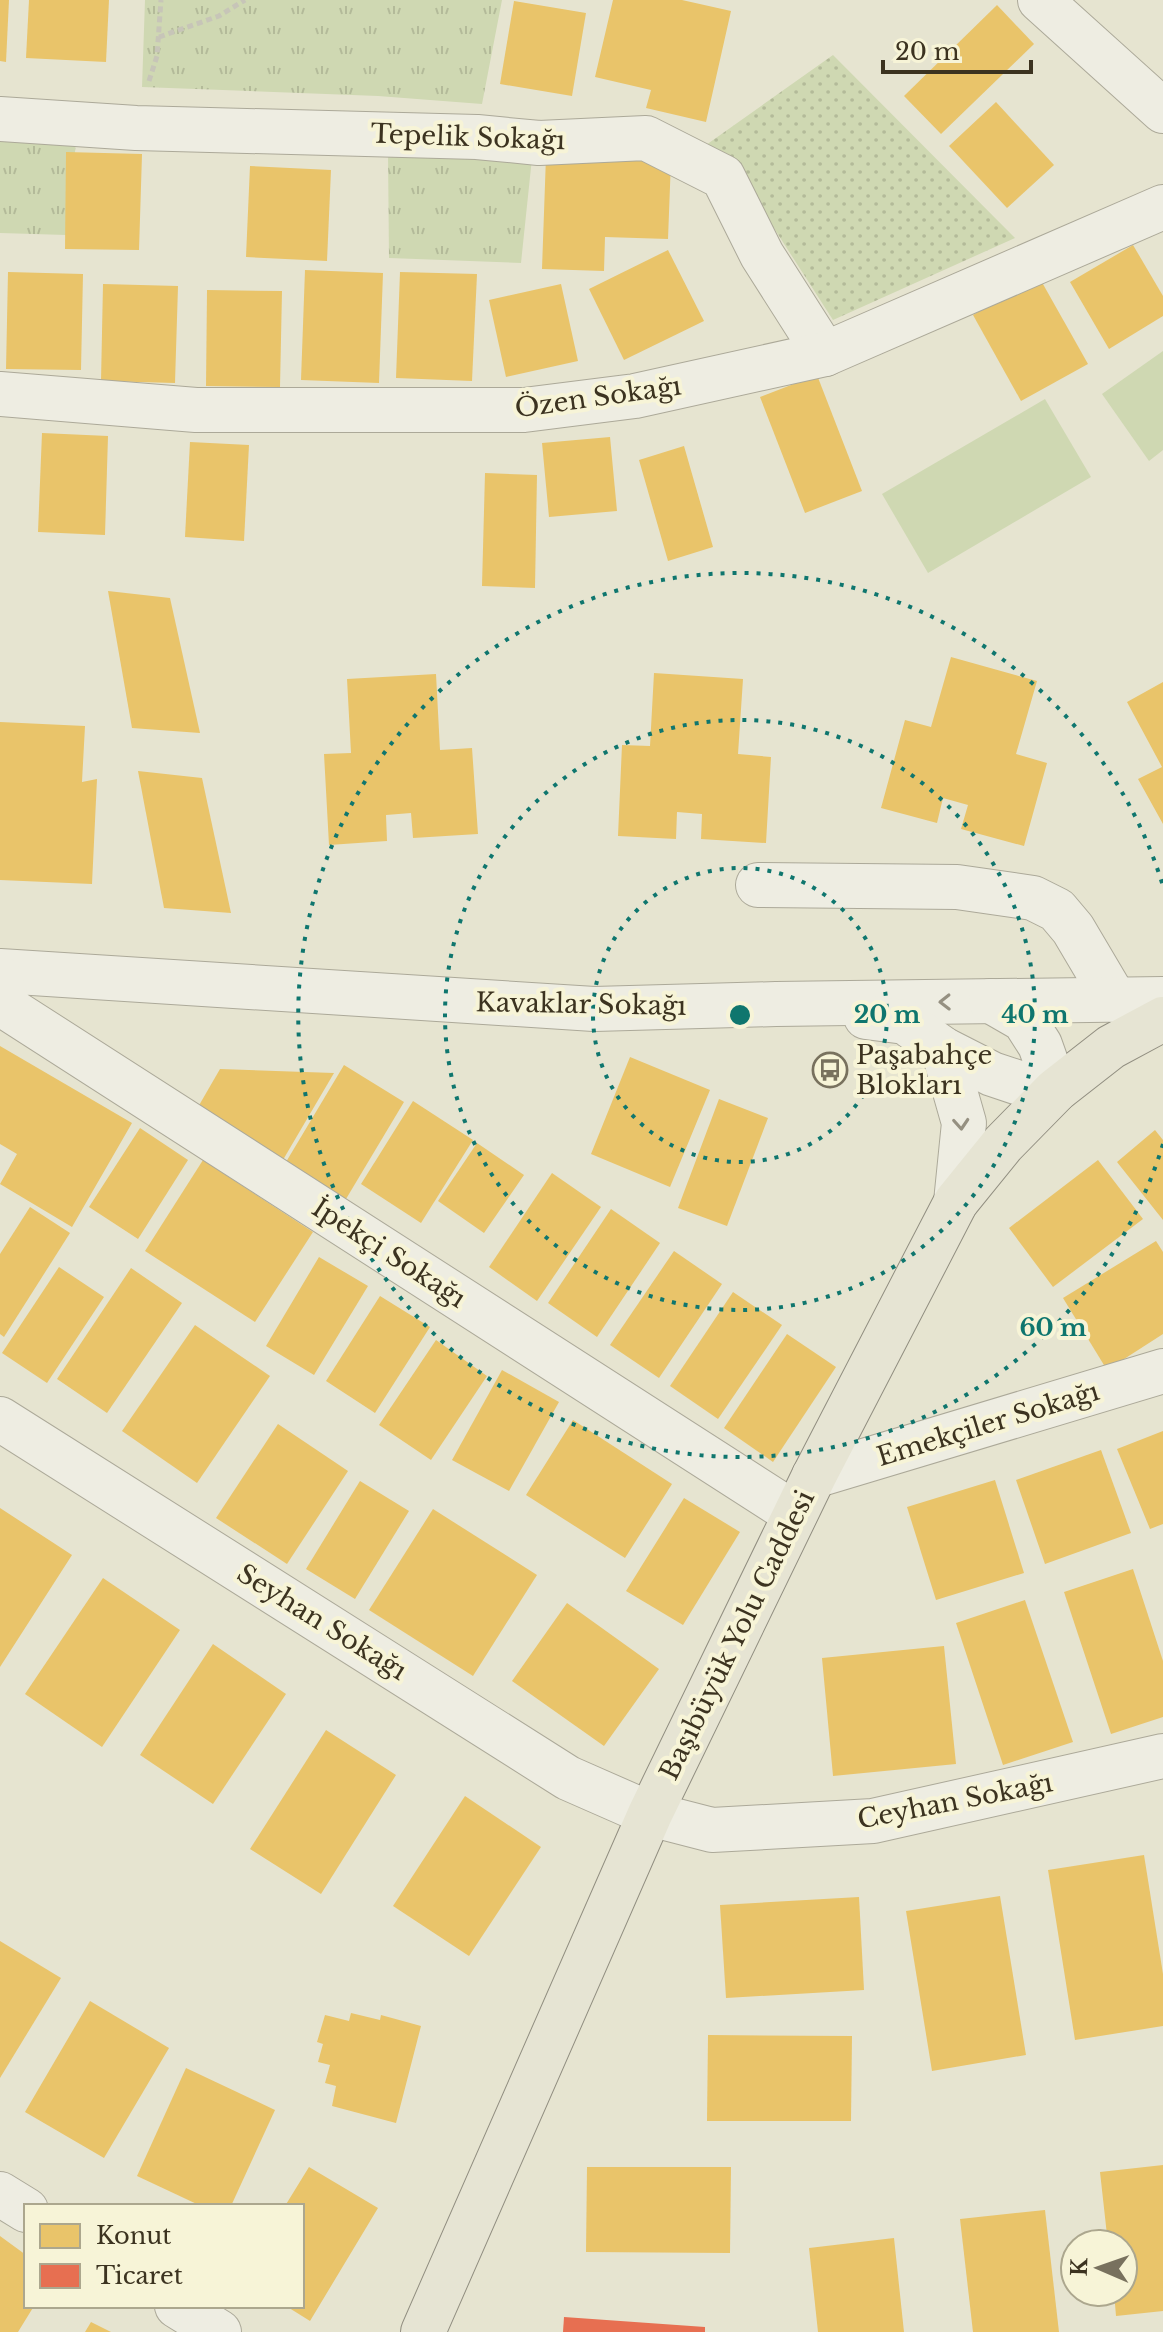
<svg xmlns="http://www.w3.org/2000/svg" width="1163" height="2332" viewBox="0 0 1163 2332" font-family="'Libre Baskerville',serif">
	<defs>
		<pattern id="grass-tufts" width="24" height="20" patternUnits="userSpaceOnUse" patternTransform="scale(2)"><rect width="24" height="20" fill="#cfd8b2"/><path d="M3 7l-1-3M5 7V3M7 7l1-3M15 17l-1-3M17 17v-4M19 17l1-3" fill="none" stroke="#b3ba99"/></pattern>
		<pattern id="garden-dots" width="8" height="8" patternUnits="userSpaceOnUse" patternTransform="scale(2)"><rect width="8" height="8" fill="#cfd8b2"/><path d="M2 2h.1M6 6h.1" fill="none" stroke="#b3ba99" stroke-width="1.8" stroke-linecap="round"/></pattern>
	</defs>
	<rect width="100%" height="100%" fill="#e6e4d0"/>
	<g fill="url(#grass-tufts)">
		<path d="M145 0H502L482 104 378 96 142 87Z"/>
		<path d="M0 119 78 124 66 235 0 233Z"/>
		<path d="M388 153 532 158 521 263 389 258Z"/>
	</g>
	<path fill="url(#garden-dots)" d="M833 55 1015 238 833 320 770 222 754 190 706 145Z"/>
	<g fill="#cfd8b2">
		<path d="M1163 351V450L1149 461 1102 394Z"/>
		<path d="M1045 399 1091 477 928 573 882 494Z"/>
	</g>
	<g fill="#e9c46a">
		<path d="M0 0H9L6 62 0 61Z"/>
		<path d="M29 0H109L106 62 26 58Z"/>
		<path d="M613 0H682L731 11 706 122 646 108 651 90 595 77Z"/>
		<path d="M514 1 586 13 572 96 500 84Z"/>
		<path d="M997 5 1034 44 941 134 904 96Z"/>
		<path d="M996 102 1054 165 1007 208 949 146Z"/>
		<path d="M66 152 142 154 139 250 65 249Z"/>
		<path d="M546 156 671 160 668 239 605 237 604 271 542 269Z"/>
		<path d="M250 166 331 170 327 261 246 257Z"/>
		<path d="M1133 245 1163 296V316L1109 349 1070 282Z"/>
		<path d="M668 250 704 321 624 360 589 289Z"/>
		<path d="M305 270 383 273 379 383 301 380Z"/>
		<path d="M8 272 83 274 81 370 6 369Z"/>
		<path d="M400 272 477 274 472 381 396 378Z"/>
		<path d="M1039 277 1088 364 1021 401 973 315Z"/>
		<path d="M103 284 178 286 175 383 101 381Z"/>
		<path d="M561 284 578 361 506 377 489 300Z"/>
		<path d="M207 290 282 291 280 387 206 386Z"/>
		<path d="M817 375 862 491 805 513 760 397Z"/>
		<path d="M42 433 108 436 105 535 38 532Z"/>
		<path d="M610 437 617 511 549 517 542 443Z"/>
		<path d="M190 442 249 445 244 541 185 537Z"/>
		<path d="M684 446 713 547 668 561 639 460Z"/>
		<path d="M485 473 537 475 535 588 482 586Z"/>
		<path d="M108 591 170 598 200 733 132 728Z"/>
		<path d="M951 657 1037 681 1016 754 1047 763 1024 846 961 829 968 805 943 798 937 823 881 808 905 720 931 727Z"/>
		<path d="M654 673 743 679 738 754 771 757 766 843 701 839 702 814 677 812 676 839 618 836 622 745 650 746Z"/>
		<path d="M436 674 440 750 472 748 478 834 413 838 411 813 386 815 387 841 329 845 324 754 351 753 347 679Z"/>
		<path d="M1163 682V824L1138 779 1162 767 1127 702Z"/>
		<path d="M0 722 85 726 82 782 97 779 92 884 0 880Z"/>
		<path d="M138 771 202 778 231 913 164 908Z"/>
		<path d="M0 1046 132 1123 72 1227 0 1184 17 1154 0 1144Z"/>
		<path d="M630 1057 710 1090 670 1187 591 1154Z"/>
		<path d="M344 1065 404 1102 343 1204 283 1167Z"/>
		<path d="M220 1069 334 1073 280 1165 194 1114Z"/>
		<path d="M719 1099 768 1118 727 1226 678 1208Z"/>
		<path d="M413 1101 473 1140 421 1223 361 1184Z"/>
		<path d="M140 1128 188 1160 138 1239 89 1207Z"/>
		<path d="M1155 1130 1163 1140V1220L1117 1162Z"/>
		<path d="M477 1143 524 1175 484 1233 438 1201Z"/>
		<path d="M203 1160 313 1232 255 1322 145 1251Z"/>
		<path d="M1098 1160 1143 1219 1053 1287 1009 1228Z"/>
		<path d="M552 1173 601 1207 537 1301 489 1267Z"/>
		<path d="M30 1207 70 1233 4 1337 0 1334V1254Z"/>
		<path d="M611 1209 660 1243 597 1337 548 1303Z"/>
		<path d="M1156 1241 1163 1252V1334L1107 1370 1063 1298Z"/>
		<path d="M674 1251 722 1284 659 1378 610 1345Z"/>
		<path d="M319 1257 368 1286 314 1375 266 1346Z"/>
		<path d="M59 1267 104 1297 47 1383 2 1353Z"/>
		<path d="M131 1268 182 1303 107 1413 57 1379Z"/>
		<path d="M733 1292 782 1325 718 1419 670 1386Z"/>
		<path d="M380 1296 430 1327 375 1413 326 1381Z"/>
		<path d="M195 1325 270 1376 197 1483 122 1431Z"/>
		<path d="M787 1334 836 1367 773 1462 724 1428Z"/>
		<path d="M436 1340 487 1376 431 1460 379 1425Z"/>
		<path d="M502 1370 559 1402 509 1491 452 1460Z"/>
		<path d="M573 1420 672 1484 625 1558 526 1495Z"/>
		<path d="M278 1424 348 1471 287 1564 216 1518Z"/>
		<path d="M1163 1431V1524L1150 1529 1117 1449Z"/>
		<path d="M1101 1450 1131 1533 1045 1564 1016 1480Z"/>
		<path d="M995 1480 1024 1573 936 1600 907 1507Z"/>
		<path d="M360 1481 409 1511 355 1599 306 1569Z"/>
		<path d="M684 1498 740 1532 683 1625 626 1591Z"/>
		<path d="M0 1508 72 1555 0 1667Z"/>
		<path d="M433 1509 537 1575 473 1676 369 1610Z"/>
		<path d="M1133 1569 1163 1661V1717L1111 1734 1064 1592Z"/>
		<path d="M103 1578 180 1630 102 1747 25 1694Z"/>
		<path d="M1025 1600 1073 1742 1003 1765 956 1623Z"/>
		<path d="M567 1603 659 1669 604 1746 512 1681Z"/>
		<path d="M213 1644 286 1694 213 1804 140 1755Z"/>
		<path d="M944 1646 956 1764 833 1776 822 1658Z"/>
		<path d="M326 1730 396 1775 321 1894 250 1849Z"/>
		<path d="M465 1796 541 1847 469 1956 393 1906Z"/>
		<path d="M1144 1855 1163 1974V2026L1075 2040 1048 1870Z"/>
		<path d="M1000 1896 1026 2055 932 2071 906 1911Z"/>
		<path d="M859 1897 864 1990 726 1998 720 1905Z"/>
		<path d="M0 1941 61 1978 0 2078Z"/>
		<path d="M90 2001 169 2048 104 2158 25 2112Z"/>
		<path d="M351 2013 380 2020 381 2015 421 2026 396 2123 332 2106 336 2086 325 2083 330 2065 318 2062 323 2044 317 2042 325 2015 349 2021Z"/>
		<path d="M708 2035 852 2036 851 2121H707Z"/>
		<path d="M186 2068 275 2110 231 2206H201L137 2176Z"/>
		<path d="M1163 2165V2311L1116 2316 1114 2292H1123V2244H1108L1100 2172Z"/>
		<path d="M309 2167 378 2208 310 2321 286 2306H302V2206H285Z"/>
		<path d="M587 2167H731L730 2253 586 2252Z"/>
		<path d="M1045 2210 1059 2332H973L960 2219Z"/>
		<path d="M0 2236 26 2255V2306H34L18 2332H0Z"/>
		<path d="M894 2238 904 2332H818L809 2248Z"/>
		<path d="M91 2322 111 2332H85Z"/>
	</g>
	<path fill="#e76f51" d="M564 2317 705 2327V2332H563Z"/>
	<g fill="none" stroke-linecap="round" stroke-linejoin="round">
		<g stroke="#aca999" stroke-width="46">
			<g id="minor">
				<path d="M1040 0 1163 111"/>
				<path d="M0 119 136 128 477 137 539 143 646 138 723 177 762 255 825 354"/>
				<path d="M0 394 196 410H524L635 396 825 354 1163 207"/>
				<path d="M758 885 957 887 1033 898 1057 910 1073 929 1115 1000"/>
				<path d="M0 971 594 1009 776 1004 1163 999"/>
				<path d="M0 978 9 1009 795 1514"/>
				<path d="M866 1017 905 1022 943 1049 992 1074 1031 1087 1056 1090 1040 1045 1024 1020 991 1001"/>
				<path d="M943 1049 964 1123 956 1202"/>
				<path d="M0 1419 568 1778 650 1814 712 1830 873 1821 1163 1756"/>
				<path d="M814 1476 1163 1371"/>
				<path d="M0 2194 26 2210"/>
				<path d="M177 2306 219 2332"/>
			</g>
		</g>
		<g stroke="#918e80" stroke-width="46">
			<path id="major" d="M423 2332 650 1814 814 1476 956 1202 1003 1144 1056 1090 1111 1047 1163 1019"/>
		</g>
		<g stroke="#c7c5b8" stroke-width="5" stroke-dasharray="6 4" stroke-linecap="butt">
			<path d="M159 37 219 16 245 0"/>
			<path d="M149 81 157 56 161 0"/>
		</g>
		<use href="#minor" stroke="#eeede2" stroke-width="44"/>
		<use href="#major" stroke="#e6e4d3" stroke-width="44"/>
	</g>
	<defs><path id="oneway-chevron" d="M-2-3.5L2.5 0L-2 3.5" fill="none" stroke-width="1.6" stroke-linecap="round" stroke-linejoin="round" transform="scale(2)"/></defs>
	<g stroke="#959081">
		<use href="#oneway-chevron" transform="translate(945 1002) rotate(179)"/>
		<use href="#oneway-chevron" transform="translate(961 1124) rotate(86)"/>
	</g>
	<g fill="none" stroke="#0f766e" stroke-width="4" stroke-dasharray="4 8">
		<circle cx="740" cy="1015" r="147"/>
		<circle cx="740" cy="1015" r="295"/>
		<path d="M1163 1144A442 442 0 1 1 1163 886"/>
	</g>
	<defs>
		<g id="bus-ring" transform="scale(1.8)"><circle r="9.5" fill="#f7f4d7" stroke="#78715e" stroke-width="1.5"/><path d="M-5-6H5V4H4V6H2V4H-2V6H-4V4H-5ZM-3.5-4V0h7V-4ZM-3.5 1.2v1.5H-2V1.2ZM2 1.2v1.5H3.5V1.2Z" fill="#78715e"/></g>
	</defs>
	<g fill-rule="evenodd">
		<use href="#bus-ring" x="830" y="1070"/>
	</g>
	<g text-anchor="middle" stroke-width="8" stroke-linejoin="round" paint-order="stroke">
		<g font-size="26" fill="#3c3320" stroke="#f7f4d7">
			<text transform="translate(468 137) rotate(2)" y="9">Tepelik Sokağı</text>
			<text transform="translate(598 397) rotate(-8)" y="9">Özen Sokağı</text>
			<text transform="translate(581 1004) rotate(1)" y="9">Kavaklar Sokağı</text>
			<text transform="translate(389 1253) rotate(33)" y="9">İpekçi Sokağı</text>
			<text transform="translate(988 1424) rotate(-17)" y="9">Emekçiler Sokağı</text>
			<text transform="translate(322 1622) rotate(32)" y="9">Seyhan Sokağı</text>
			<text transform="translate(737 1635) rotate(-64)" y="9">Başıbüyük Yolu Caddesi</text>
			<text transform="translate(955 1801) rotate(-11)" y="9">Ceyhan Sokağı</text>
		</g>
		<g font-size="26" fill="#3c3320" stroke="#f7f4d7" text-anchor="start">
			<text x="856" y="1064">Paşabahçe<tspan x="856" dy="30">Blokları</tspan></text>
		</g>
	</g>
	<circle cx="740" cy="1015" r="12" fill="#0f766e" stroke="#f7f4d7" stroke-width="4"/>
	<g font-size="24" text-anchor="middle" font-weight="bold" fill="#0f766e" stroke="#f7f4d7" stroke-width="8" stroke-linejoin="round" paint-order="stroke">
		<text x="887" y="1023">20 m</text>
		<text x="1035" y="1023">40 m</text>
		<text x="1053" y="1336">60 m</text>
	</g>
	<rect x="24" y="2204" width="280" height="104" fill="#f7f4d7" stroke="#aca78e" stroke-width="2"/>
	<rect x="40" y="2224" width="40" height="24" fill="#e9c46a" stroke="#aca78e" stroke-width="2"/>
	<text x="96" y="2244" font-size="24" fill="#3c3320">Konut</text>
	<rect x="40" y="2264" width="40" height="24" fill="#e76f51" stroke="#aca78e" stroke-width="2"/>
	<text x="96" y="2284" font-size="24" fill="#3c3320">Ticaret</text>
	<g transform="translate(1099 2268) rotate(272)"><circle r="38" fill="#f7f4d7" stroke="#aca78e" stroke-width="2"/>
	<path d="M0-6L14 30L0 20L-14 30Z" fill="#78715e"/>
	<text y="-12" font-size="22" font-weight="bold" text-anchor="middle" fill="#3c3320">K</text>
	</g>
	<path d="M883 60v12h148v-12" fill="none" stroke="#3c3320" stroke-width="4"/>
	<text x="895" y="60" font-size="24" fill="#3c3320" stroke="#f7f4d7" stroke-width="6" paint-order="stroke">20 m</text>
</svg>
